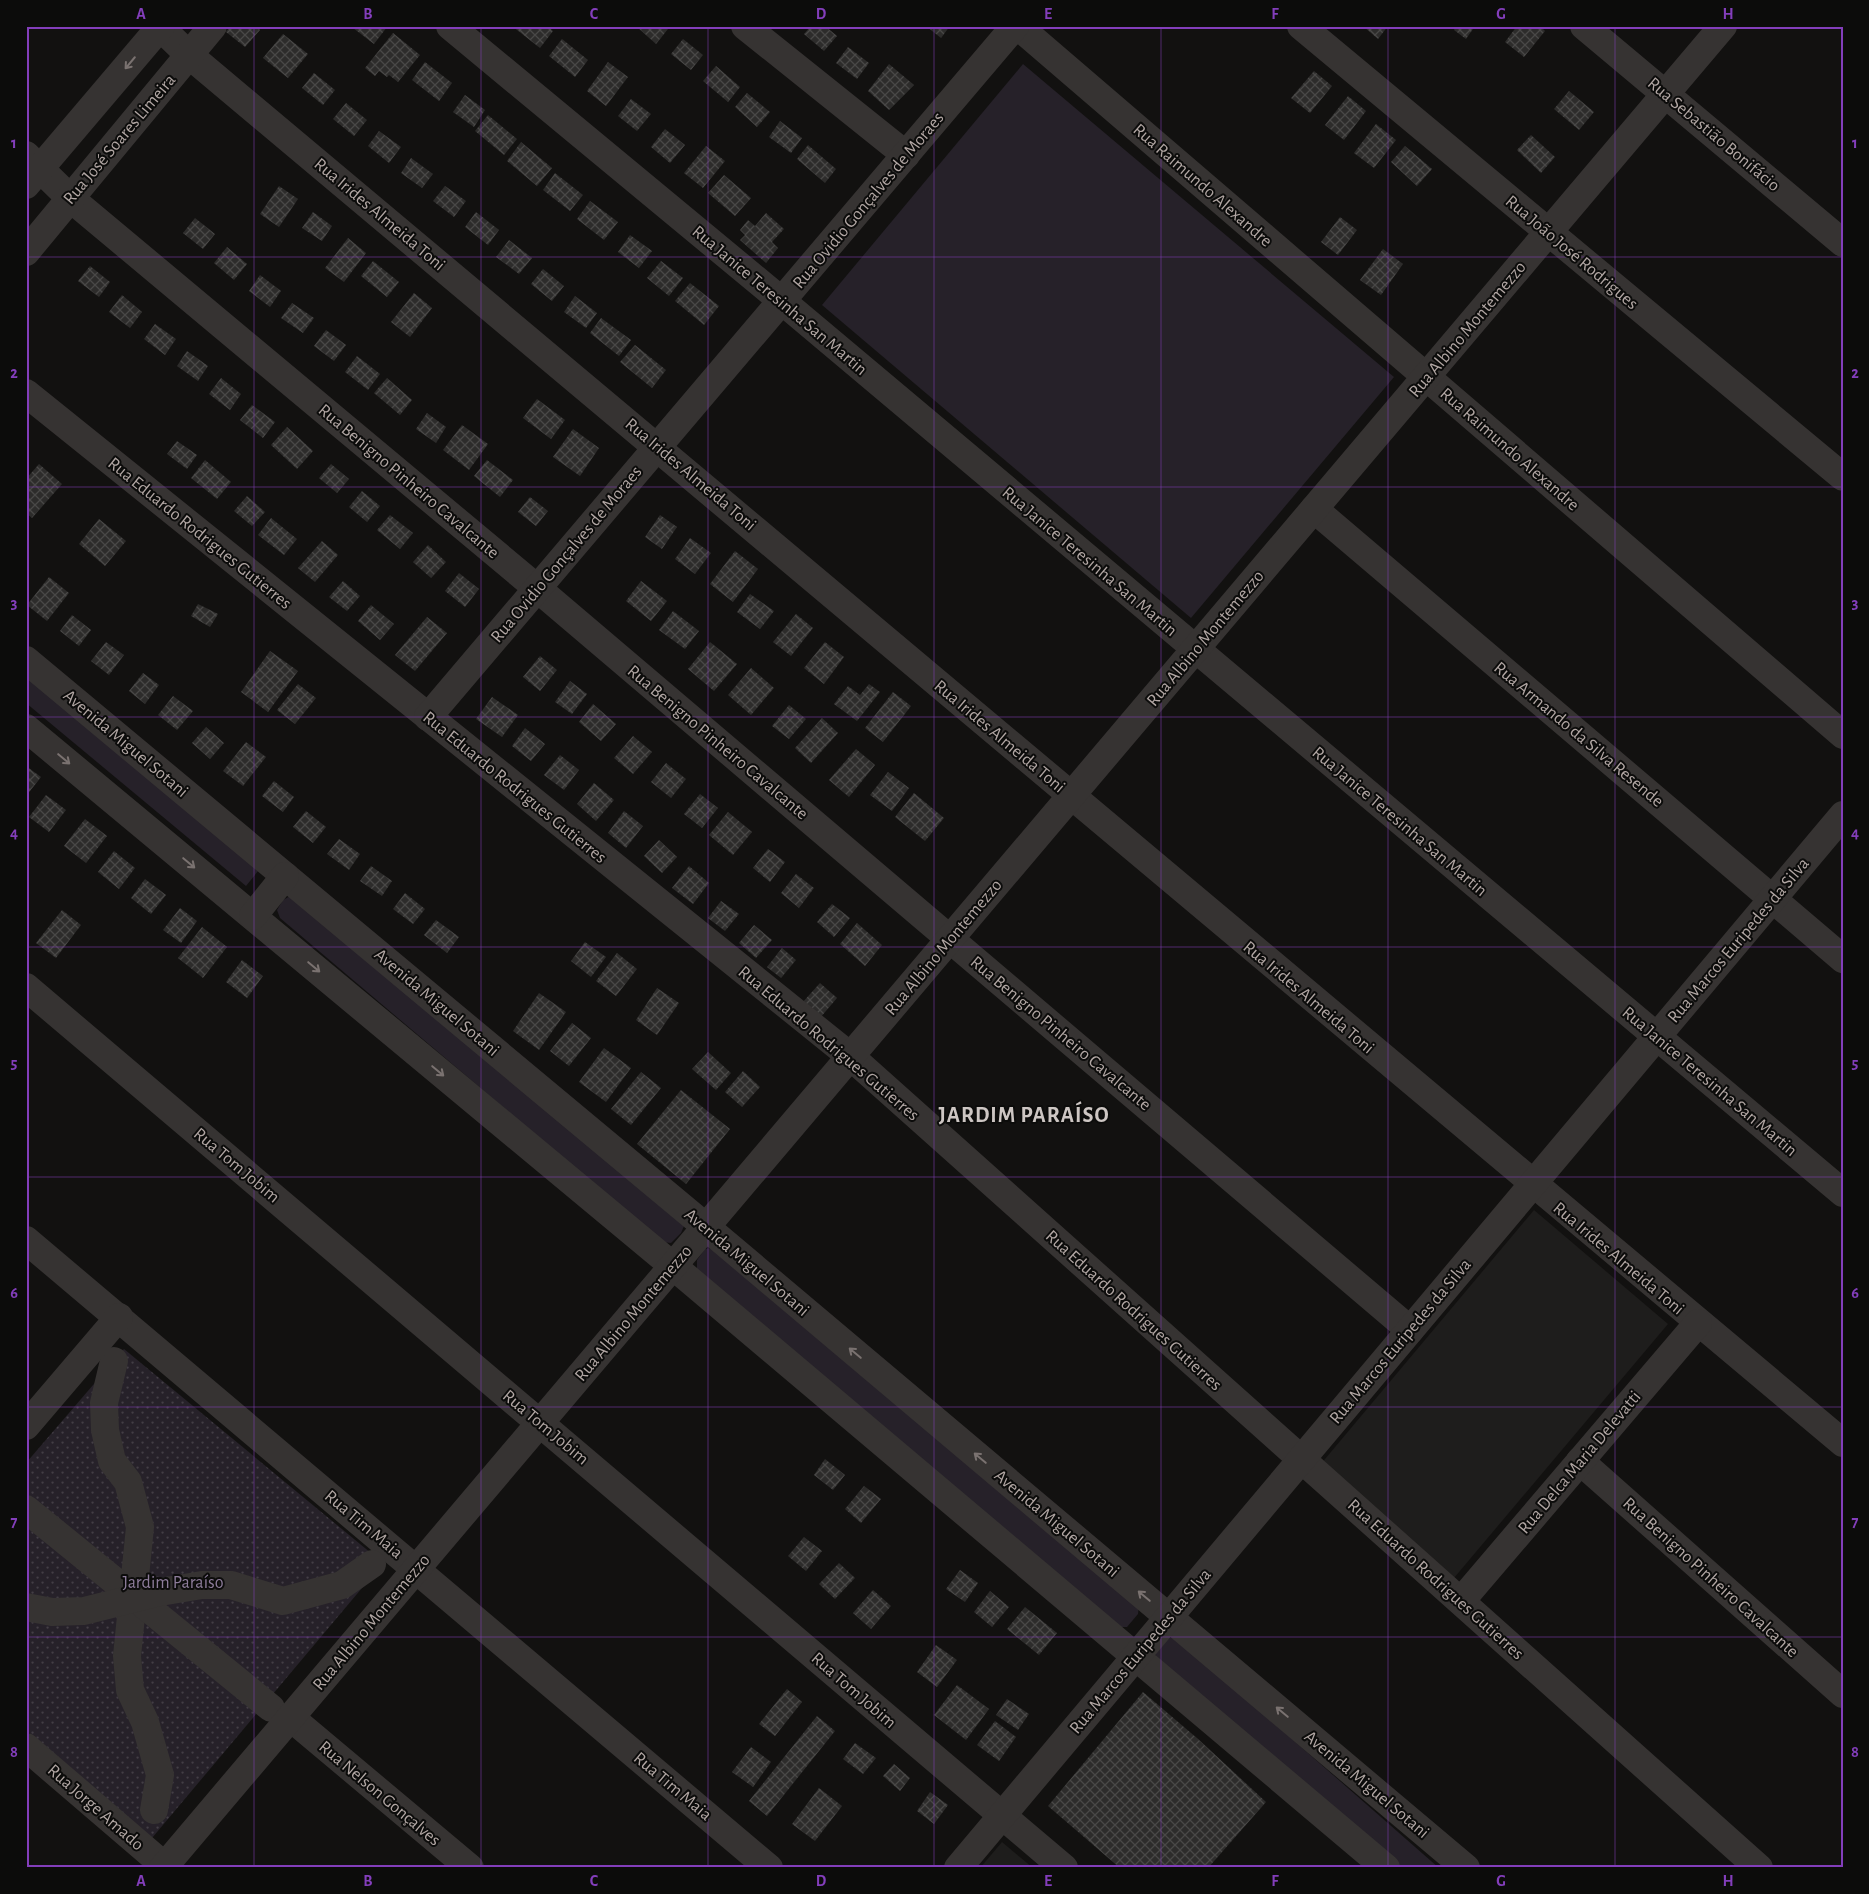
<svg xmlns="http://www.w3.org/2000/svg" width="1869" height="1894" viewBox="0 0 1869 1894" font-family="'Alegreya Sans',sans-serif">
	<defs>
		<pattern id="park-dots" width="8" height="8" patternUnits="userSpaceOnUse" patternTransform="scale(1.25)"><rect width="8" height="8" fill="#262129"/><path d="M2 2h.1M6 6h.1" fill="none" stroke="#433e45" stroke-width="1.8" stroke-linecap="round"/></pattern>
		<pattern id="building-cross-hatch" width="8" height="8" patternUnits="userSpaceOnUse" patternTransform="scale(1.25)"><rect width="8" height="8" fill="#2d2c2b"/><path d="M0 0l8 8M0 8l8-8" fill="none" stroke="#494847"/></pattern>
	</defs>
	<rect width="100%" height="100%" fill="#121110"/>
	<g fill="#1e1d1c">
		<path d="M1534 1210 1668 1324 1454 1578 1320 1465Z"/>
		<path d="M1002 1842 1033 1868H980Z"/>
	</g>
	<g fill="#262129">
		<path d="M1023 64 1394 377 1191 618 822 305Z"/>
		<path d="M26 665 263 865 246 886 26 703Z"/>
		<path d="M292 895 684 1226 681 1233 671 1243 662 1242 280 918 277 910 283 900Z"/>
		<path d="M712 1248 1139 1605 1138 1614 1127 1627H1118L697 1269V1260L705 1249Z"/>
		<path d="M1168 1638H1177L1439 1868H1395L1157 1659 1155 1653Z"/>
	</g>
	<path fill="url(#park-dots)" d="M124 1349 383 1563 152 1838 26 1730V1463Z"/>
	<g fill="url(#building-cross-hatch)">
		<path d="M230 26H256L260 30 245 47 226 32Z"/>
		<path d="M355 26H386L387 27 374 44 353 28Z"/>
		<path d="M512 26H547L553 31 540 48Z"/>
		<path d="M636 26H664L668 29 656 44Z"/>
		<path d="M811 26H825L837 36 824 51 804 34Z"/>
		<path d="M926 26H950L941 38Z"/>
		<path d="M1363 26H1388L1378 39Z"/>
		<path d="M1456 26H1475L1466 39 1454 30Z"/>
		<path d="M1517 26H1540L1545 31 1524 57 1505 42Z"/>
		<path d="M393 33 420 55 398 82 389 75 387 77 379 71 375 76 365 68Z"/>
		<path d="M283 34 308 54 288 78 263 58Z"/>
		<path d="M562 39 588 60 575 77 549 56Z"/>
		<path d="M683 39 703 55 691 70 671 54Z"/>
		<path d="M848 47 869 63 857 79 836 63Z"/>
		<path d="M425 62 452 83 439 101 412 80Z"/>
		<path d="M608 62 628 77 606 106 587 91Z"/>
		<path d="M889 64 914 85 889 110 868 91Z"/>
		<path d="M716 66 740 87 728 102 703 81Z"/>
		<path d="M1314 71 1332 86 1310 113 1291 98Z"/>
		<path d="M314 73 335 90 323 105 302 88Z"/>
		<path d="M1569 91 1594 112 1579 130 1554 109Z"/>
		<path d="M747 93 770 112 757 127 735 107Z"/>
		<path d="M465 95 485 110 474 127 453 112Z"/>
		<path d="M1348 96 1366 111 1344 140 1325 125Z"/>
		<path d="M631 99 651 114 637 131 618 116Z"/>
		<path d="M346 103 367 120 354 136 333 119Z"/>
		<path d="M488 115 517 139 504 155 475 131Z"/>
		<path d="M780 121 802 138 791 153 769 137Z"/>
		<path d="M1376 124 1396 140 1374 168 1354 153Z"/>
		<path d="M665 129 685 145 670 163 651 147Z"/>
		<path d="M379 131 401 147 389 163 368 146Z"/>
		<path d="M1531 135 1555 157 1541 173 1517 150Z"/>
		<path d="M521 142 552 168 537 186 507 161Z"/>
		<path d="M808 145 836 169 825 183 797 159Z"/>
		<path d="M706 146 725 161 703 188 684 173Z"/>
		<path d="M1405 146 1432 169 1417 186 1391 162Z"/>
		<path d="M411 158 433 174 422 188 401 173Z"/>
		<path d="M555 173 583 195 570 211 543 190Z"/>
		<path d="M724 175 751 198 735 216 708 193Z"/>
		<path d="M279 186 298 199 279 227 260 214Z"/>
		<path d="M445 186 466 201 454 217 433 201Z"/>
		<path d="M590 201 618 222 604 240 577 219Z"/>
		<path d="M313 212 332 226 322 241 302 228Z"/>
		<path d="M476 212 499 230 488 245 465 227Z"/>
		<path d="M766 213 784 229 772 242 778 248 766 263 740 240 745 235 740 230 748 220 755 226Z"/>
		<path d="M1340 217 1357 230 1338 255 1321 242Z"/>
		<path d="M195 218 215 234 203 249 183 233Z"/>
		<path d="M630 235 652 251 639 268 618 252Z"/>
		<path d="M348 238 366 253 344 282 325 268Z"/>
		<path d="M509 240 532 258 519 274 496 257Z"/>
		<path d="M227 247 247 264 234 280 214 263Z"/>
		<path d="M1383 249 1403 264 1381 295 1360 280Z"/>
		<path d="M373 261 399 282 387 297 361 276Z"/>
		<path d="M661 261 683 278 669 296 647 278Z"/>
		<path d="M90 266 110 282 99 297 78 281Z"/>
		<path d="M543 269 564 286 552 301 531 284Z"/>
		<path d="M260 275 281 291 270 307 249 291Z"/>
		<path d="M690 283 719 306 704 325 675 301Z"/>
		<path d="M414 293 432 308 410 337 391 322Z"/>
		<path d="M122 295 142 312 130 328 109 312Z"/>
		<path d="M575 296 597 313 586 328 564 312Z"/>
		<path d="M292 303 314 318 303 333 281 318Z"/>
		<path d="M601 318 631 340 619 356 590 333Z"/>
		<path d="M155 324 176 339 165 355 144 339Z"/>
		<path d="M326 330 346 345 334 361 314 346Z"/>
		<path d="M635 345 666 370 652 388 620 362Z"/>
		<path d="M187 351 208 366 198 381 177 366Z"/>
		<path d="M357 356 380 374 368 390 345 372Z"/>
		<path d="M221 378 241 394 230 410 209 394Z"/>
		<path d="M387 378 412 400 400 415 374 393Z"/>
		<path d="M537 399 565 420 551 439 523 418Z"/>
		<path d="M252 405 275 422 263 438 240 420Z"/>
		<path d="M427 413 446 427 436 443 416 429Z"/>
		<path d="M462 425 488 444 469 470 443 450Z"/>
		<path d="M287 427 313 451 297 469 271 445Z"/>
		<path d="M573 429 599 448 580 476 553 457Z"/>
		<path d="M177 441 197 455 187 469 167 454Z"/>
		<path d="M205 460 231 482 217 499 191 478Z"/>
		<path d="M487 460 513 480 500 497 474 476Z"/>
		<path d="M39 464 62 484 32 518 26 513V479Z"/>
		<path d="M331 464 349 479 337 493 319 478Z"/>
		<path d="M362 491 380 506 367 522 349 507Z"/>
		<path d="M247 496 265 512 252 526 234 511Z"/>
		<path d="M530 497 548 511 536 526 518 512Z"/>
		<path d="M390 515 413 533 400 549 377 530Z"/>
		<path d="M660 515 677 527 662 549 645 537Z"/>
		<path d="M271 518 297 539 284 555 258 535Z"/>
		<path d="M99 519 126 541 105 566 79 544Z"/>
		<path d="M690 538 711 553 695 574 675 559Z"/>
		<path d="M322 541 338 555 315 582 298 568Z"/>
		<path d="M428 545 446 562 431 578 413 562Z"/>
		<path d="M735 551 758 569 733 602 710 584Z"/>
		<path d="M459 573 479 589 465 607 445 591Z"/>
		<path d="M49 577 69 593 47 621 27 605Z"/>
		<path d="M343 581 360 596 347 611 329 597Z"/>
		<path d="M641 581 667 601 651 621 626 601Z"/>
		<path d="M750 594 774 611 760 629 737 612Z"/>
		<path d="M198 604 218 614 210 627 191 616Z"/>
		<path d="M371 605 394 624 380 640 358 621Z"/>
		<path d="M673 611 699 631 685 649 659 630Z"/>
		<path d="M796 614 813 628 791 656 773 642Z"/>
		<path d="M72 615 91 630 79 646 60 631Z"/>
		<path d="M427 617 447 633 415 671 395 655Z"/>
		<path d="M106 642 124 655 109 675 91 661Z"/>
		<path d="M710 642 737 664 714 691 688 669Z"/>
		<path d="M825 642 844 657 824 684 804 668Z"/>
		<path d="M270 651 298 671 268 712 241 692Z"/>
		<path d="M540 656 557 670 540 691 523 677Z"/>
		<path d="M751 668 774 688 751 715 728 695Z"/>
		<path d="M143 673 159 685 145 704 129 691Z"/>
		<path d="M570 681 587 694 572 714 555 702Z"/>
		<path d="M298 684 316 698 295 724 277 710Z"/>
		<path d="M869 684 880 692 857 721 834 704 848 686 860 695Z"/>
		<path d="M893 692 911 706 883 742 865 728Z"/>
		<path d="M173 696 193 711 177 730 158 715Z"/>
		<path d="M492 697 518 715 502 737 476 719Z"/>
		<path d="M593 704 616 724 601 741 579 722Z"/>
		<path d="M789 705 806 719 789 739 772 726Z"/>
		<path d="M822 718 838 733 811 763 795 748Z"/>
		<path d="M206 727 224 743 210 759 192 743Z"/>
		<path d="M525 728 545 744 531 761 512 746Z"/>
		<path d="M633 736 652 752 633 774 614 758Z"/>
		<path d="M246 742 266 757 243 786 223 771Z"/>
		<path d="M856 749 875 765 849 797 829 780Z"/>
		<path d="M560 755 579 770 564 790 544 775Z"/>
		<path d="M666 763 686 779 671 798 651 782Z"/>
		<path d="M26 766 41 777 26 796Z"/>
		<path d="M888 772 909 788 892 811 870 795Z"/>
		<path d="M274 781 294 797 283 812 262 796Z"/>
		<path d="M594 783 614 800 596 821 577 804Z"/>
		<path d="M914 793 944 818 925 841 895 817Z"/>
		<path d="M700 794 718 808 702 828 684 814Z"/>
		<path d="M46 795 66 810 49 832 29 817Z"/>
		<path d="M306 811 326 827 313 843 293 827Z"/>
		<path d="M624 811 643 826 626 848 608 833Z"/>
		<path d="M728 812 752 832 733 855 709 835Z"/>
		<path d="M85 819 107 836 86 863 64 846Z"/>
		<path d="M339 839 360 854 349 870 327 854Z"/>
		<path d="M659 840 677 857 662 873 644 856Z"/>
		<path d="M768 849 785 862 770 882 753 868Z"/>
		<path d="M114 851 135 868 119 889 98 872Z"/>
		<path d="M371 866 392 881 382 896 360 881Z"/>
		<path d="M689 866 709 883 693 904 672 888Z"/>
		<path d="M796 874 814 888 799 908 781 893Z"/>
		<path d="M145 879 166 895 151 914 131 898Z"/>
		<path d="M405 893 425 909 413 924 393 909Z"/>
		<path d="M721 901 739 914 725 931 708 918Z"/>
		<path d="M832 904 850 918 834 937 817 922Z"/>
		<path d="M180 908 197 921 181 943 163 930Z"/>
		<path d="M62 910 81 925 56 958 36 943Z"/>
		<path d="M436 920 459 937 447 953 424 935Z"/>
		<path d="M857 923 882 945 865 966 840 944Z"/>
		<path d="M754 925 772 940 756 958 739 943Z"/>
		<path d="M202 927 227 947 203 978 178 958Z"/>
		<path d="M585 942 606 957 591 977 571 961Z"/>
		<path d="M782 948 796 960 781 978 767 967Z"/>
		<path d="M617 953 637 969 616 996 596 981Z"/>
		<path d="M242 960 263 976 247 998 226 982Z"/>
		<path d="M820 983 837 998 820 1018 802 1003Z"/>
		<path d="M657 988 679 1003 657 1035 636 1020Z"/>
		<path d="M539 993 566 1012 539 1050 513 1031Z"/>
		<path d="M572 1023 591 1038 569 1066 550 1051Z"/>
		<path d="M604 1048 631 1068 606 1102 579 1082Z"/>
		<path d="M708 1052 731 1073 716 1090 692 1069Z"/>
		<path d="M743 1071 760 1087 742 1107 725 1092Z"/>
		<path d="M641 1072 661 1088 631 1125 611 1109Z"/>
		<path d="M681 1090 730 1129 686 1184 637 1144Z"/>
		<path d="M825 1459 845 1475 833 1490 814 1475Z"/>
		<path d="M864 1486 881 1499 861 1523 845 1509Z"/>
		<path d="M804 1537 822 1551 806 1571 788 1556Z"/>
		<path d="M839 1563 855 1578 835 1599 819 1584Z"/>
		<path d="M960 1570 978 1583 965 1602 946 1589Z"/>
		<path d="M873 1590 891 1606 871 1629 853 1613Z"/>
		<path d="M990 1591 1009 1607 992 1627 974 1612Z"/>
		<path d="M1025 1607 1057 1633 1039 1655 1007 1629Z"/>
		<path d="M936 1645 957 1660 937 1687 917 1672Z"/>
		<path d="M957 1685 989 1709 966 1740 934 1715Z"/>
		<path d="M787 1689 802 1702 775 1736 759 1724Z"/>
		<path d="M1143 1692 1198 1739 1266 1802 1208 1868H1120L1048 1806Z"/>
		<path d="M1007 1699 1029 1714 1018 1730 996 1715Z"/>
		<path d="M817 1716 835 1731 767 1816 749 1801Z"/>
		<path d="M995 1721 1016 1737 999 1761 977 1745Z"/>
		<path d="M855 1743 876 1758 863 1774 843 1759Z"/>
		<path d="M751 1747 771 1762 753 1787 732 1772Z"/>
		<path d="M894 1764 910 1778 900 1791 883 1776Z"/>
		<path d="M819 1788 842 1806 815 1841 792 1824Z"/>
		<path d="M930 1792 948 1805 934 1824 917 1811Z"/>
	</g>
	<g fill="none" stroke-linecap="round" stroke-linejoin="round">
		<g stroke="#363332" stroke-width="28">
			<path d="M159 26 189 55C742 516 1290 983 1843 1443"/>
			<path d="M450 26 782 301 1843 1193"/>
			<path d="M745 26 906 155"/>
			<path d="M1018 26 1843 735"/>
			<path d="M1301 26 1843 477"/>
			<path d="M1584 26 1843 243"/>
			<path d="M26 155 70 198 538 589 1410 1330"/>
			<path d="M26 185 161 26"/>
			<path d="M26 252 213 26"/>
			<path d="M26 393 850 1056 1759 1868"/>
			<path d="M1314 509 1843 959"/>
			<path d="M26 660 706 1227 1466 1868"/>
			<path d="M428 717 1015 26"/>
			<path d="M26 728 673 1266 1386 1868"/>
			<path d="M253 916 285 876"/>
			<path d="M26 987 1064 1868"/>
			<path d="M26 1240 769 1868"/>
			<path d="M114 1361 104 1403 105 1430 112 1461 128 1482 140 1527 127 1656 130 1690 145 1722 160 1775 154 1810"/>
			<path d="M26 1426 119 1317"/>
			<path d="M1580 1461 1843 1694"/>
			<path d="M26 1509 271 1708"/>
			<path d="M1461 1601 1698 1323"/>
			<path d="M26 1607 52 1612 84 1611 160 1592 202 1585H231L283 1601 342 1585 372 1564"/>
			<path d="M290 1717 470 1868"/>
			<path d="M26 1747 167 1868"/>
			<path d="M163 1868 1723 26"/>
			<path d="M958 1868 1843 815"/>
		</g>
	</g>
	<defs><path id="oneway-shaft" d="M-6 0H5M1.5-3L5.5 0L1.5 3" fill="none" stroke-width="1.6" stroke-linecap="round" stroke-linejoin="round" transform="scale(1.25)"/></defs>
	<g stroke="#7a7270">
		<use href="#oneway-shaft" transform="translate(130 63) rotate(130)"/>
		<use href="#oneway-shaft" transform="translate(64 759) rotate(40)"/>
		<use href="#oneway-shaft" transform="translate(189 863) rotate(40)"/>
		<use href="#oneway-shaft" transform="translate(314 967) rotate(40)"/>
		<use href="#oneway-shaft" transform="translate(438 1071) rotate(40)"/>
		<use href="#oneway-shaft" transform="translate(855 1353) rotate(-140)"/>
		<use href="#oneway-shaft" transform="translate(980 1458) rotate(-140)"/>
		<use href="#oneway-shaft" transform="translate(1144 1596) rotate(-140)"/>
		<use href="#oneway-shaft" transform="translate(1282 1712) rotate(-140)"/>
	</g>
	<path fill="none" stroke="#833ebb" stroke-width="1" stroke-opacity="0.55" d="M254 26V1868M481 26V1868M708 26V1868M934 26V1868M1161 26V1868M1388 26V1868M1615 26V1868M26 257H1843M26 487H1843M26 717H1843M26 947H1843M26 1177H1843M26 1407H1843M26 1637H1843"/>
	<g text-anchor="middle" stroke-width="4" stroke-linejoin="round" paint-order="stroke">
		<g font-size="18" fill="#b1a6a3" stroke="#0c0c0b">
			<text transform="translate(1714 134) rotate(40)" y="6">Rua Sebastião Bonifácio</text>
			<text transform="translate(119 139) rotate(-50)" y="6">Rua José Soares Limeira</text>
			<text transform="translate(1203 185) rotate(41)" y="6">Rua Raimundo Alexandre</text>
			<text transform="translate(868 200) rotate(-50)" y="6">Rua Ovidio Gonçalves de Moraes</text>
			<text transform="translate(380 214) rotate(40)" y="6">Rua Irides Almeida Toni</text>
			<text transform="translate(1572 252) rotate(40)" y="6">Rua João José Rodrigues</text>
			<text transform="translate(780 300) rotate(40)" y="6">Rua Janice Teresinha San Martin</text>
			<text transform="translate(1467 329) rotate(-50)" y="6">Rua Albino Montemezzo</text>
			<text transform="translate(1510 449) rotate(41)" y="6">Rua Raimundo Alexandre</text>
			<text transform="translate(691 474) rotate(40)" y="6">Rua Irides Almeida Toni</text>
			<text transform="translate(409 481) rotate(40)" y="6">Rua Benigno Pinheiro Cavalcante</text>
			<text transform="translate(200 533) rotate(39)" y="6">Rua Eduardo Rodrigues Gutierres</text>
			<text transform="translate(566 554) rotate(-50)" y="6">Rua Ovidio Gonçalves de Moraes</text>
			<text transform="translate(1090 561) rotate(40)" y="6">Rua Janice Teresinha San Martin</text>
			<text transform="translate(1205 638) rotate(-50)" y="6">Rua Albino Montemezzo</text>
			<text transform="translate(1579 734) rotate(40)" y="6">Rua Armando da Silva Resende</text>
			<text transform="translate(1000 736) rotate(40)" y="6">Rua Irides Almeida Toni</text>
			<text transform="translate(718 742) rotate(40)" y="6">Rua Benigno Pinheiro Cavalcante</text>
			<text transform="translate(126 743) rotate(40)" y="6">Avenida Miguel Sotani</text>
			<text transform="translate(515 787) rotate(39)" y="6">Rua Eduardo Rodrigues Gutierres</text>
			<text transform="translate(1400 821) rotate(40)" y="6">Rua Janice Teresinha San Martin</text>
			<text transform="translate(1738 940) rotate(-50)" y="6">Rua Marcos Euripedes da Silva</text>
			<text transform="translate(943 947) rotate(-50)" y="6">Rua Albino Montemezzo</text>
			<text transform="translate(1309 997) rotate(40)" y="6">Rua Irides Almeida Toni</text>
			<text transform="translate(437 1002) rotate(40)" y="6">Avenida Miguel Sotani</text>
			<text transform="translate(1061 1033) rotate(40)" y="6">Rua Benigno Pinheiro Cavalcante</text>
			<text transform="translate(829 1043) rotate(40)" y="6">Rua Eduardo Rodrigues Gutierres</text>
			<text transform="translate(1710 1081) rotate(40)" y="6">Rua Janice Teresinha San Martin</text>
			<text transform="translate(237 1165) rotate(40)" y="6">Rua Tom Jobim</text>
			<text transform="translate(1619 1258) rotate(40)" y="6">Rua Irides Almeida Toni</text>
			<text transform="translate(747 1262) rotate(40)" y="6">Avenida Miguel Sotani</text>
			<text transform="translate(1134 1310) rotate(42)" y="6">Rua Eduardo Rodrigues Gutierres</text>
			<text transform="translate(633 1313) rotate(-50)" y="6">Rua Albino Montemezzo</text>
			<text transform="translate(1400 1341) rotate(-50)" y="6">Rua Marcos Euripedes da Silva</text>
			<text transform="translate(546 1427) rotate(40)" y="6">Rua Tom Jobim</text>
			<text transform="translate(1579 1462) rotate(-50)" y="6">Rua Delca Maria Delevatti</text>
			<text transform="translate(1057 1523) rotate(40)" y="6">Avenida Miguel Sotani</text>
			<text transform="translate(364 1524) rotate(40)" y="6">Rua Tim Maia</text>
			<text transform="translate(1711 1577) rotate(42)" y="6">Rua Benigno Pinheiro Cavalcante</text>
			<text transform="translate(1436 1579) rotate(42)" y="6">Rua Eduardo Rodrigues Gutierres</text>
			<text transform="translate(371 1622) rotate(-50)" y="6">Rua Albino Montemezzo</text>
			<text transform="translate(1140 1651) rotate(-50)" y="6">Rua Marcos Euripedes da Silva</text>
			<text transform="translate(854 1690) rotate(41)" y="6">Rua Tom Jobim</text>
			<text transform="translate(1367 1784) rotate(40)" y="6">Avenida Miguel Sotani</text>
			<text transform="translate(673 1786) rotate(40)" y="6">Rua Tim Maia</text>
			<text transform="translate(380 1793) rotate(40)" y="6">Rua Nelson Gonçalves</text>
			<text transform="translate(96 1807) rotate(41)" y="6">Rua Jorge Amado</text>
		</g>
		<g font-size="18" fill="#8d7c9a" stroke="#0c0c0b">
			<text x="173" y="1588">Jardim Paraíso</text>
		</g>
		<g font-size="22" font-weight="bold" letter-spacing="1" fill="#cdc6c3" stroke="#0c0c0b">
			<text x="1024" y="1122">JARDIM PARAÍSO</text>
		</g>
	</g>
	<rect width="1869" height="1894" fill="none" stroke="#0c0c0b" stroke-width="55"/>
	<rect x="28" y="28" width="1814" height="1838" fill="none" stroke="#833ebb" stroke-width="2"/>
	<g font-size="16" text-anchor="middle" font-weight="bold" fill="#833ebb">
		<text x="141" y="19">A</text>
		<text x="368" y="19">B</text>
		<text x="594" y="19">C</text>
		<text x="821" y="19">D</text>
		<text x="1048" y="19">E</text>
		<text x="1275" y="19">F</text>
		<text x="1501" y="19">G</text>
		<text x="1728" y="19">H</text>
		<text x="14" y="148">1</text>
		<text x="1855" y="148">1</text>
		<text x="14" y="378">2</text>
		<text x="1855" y="378">2</text>
		<text x="14" y="608">3</text>
		<text x="1855" y="608">3</text>
		<text x="14" y="838">4</text>
		<text x="1855" y="838">4</text>
		<text x="14" y="1068">5</text>
		<text x="1855" y="1068">5</text>
		<text x="14" y="1298">6</text>
		<text x="1855" y="1298">6</text>
		<text x="14" y="1527">7</text>
		<text x="1855" y="1527">7</text>
		<text x="14" y="1757">8</text>
		<text x="1855" y="1757">8</text>
		<text x="141" y="1886">A</text>
		<text x="368" y="1886">B</text>
		<text x="594" y="1886">C</text>
		<text x="821" y="1886">D</text>
		<text x="1048" y="1886">E</text>
		<text x="1275" y="1886">F</text>
		<text x="1501" y="1886">G</text>
		<text x="1728" y="1886">H</text>
	</g>
</svg>
